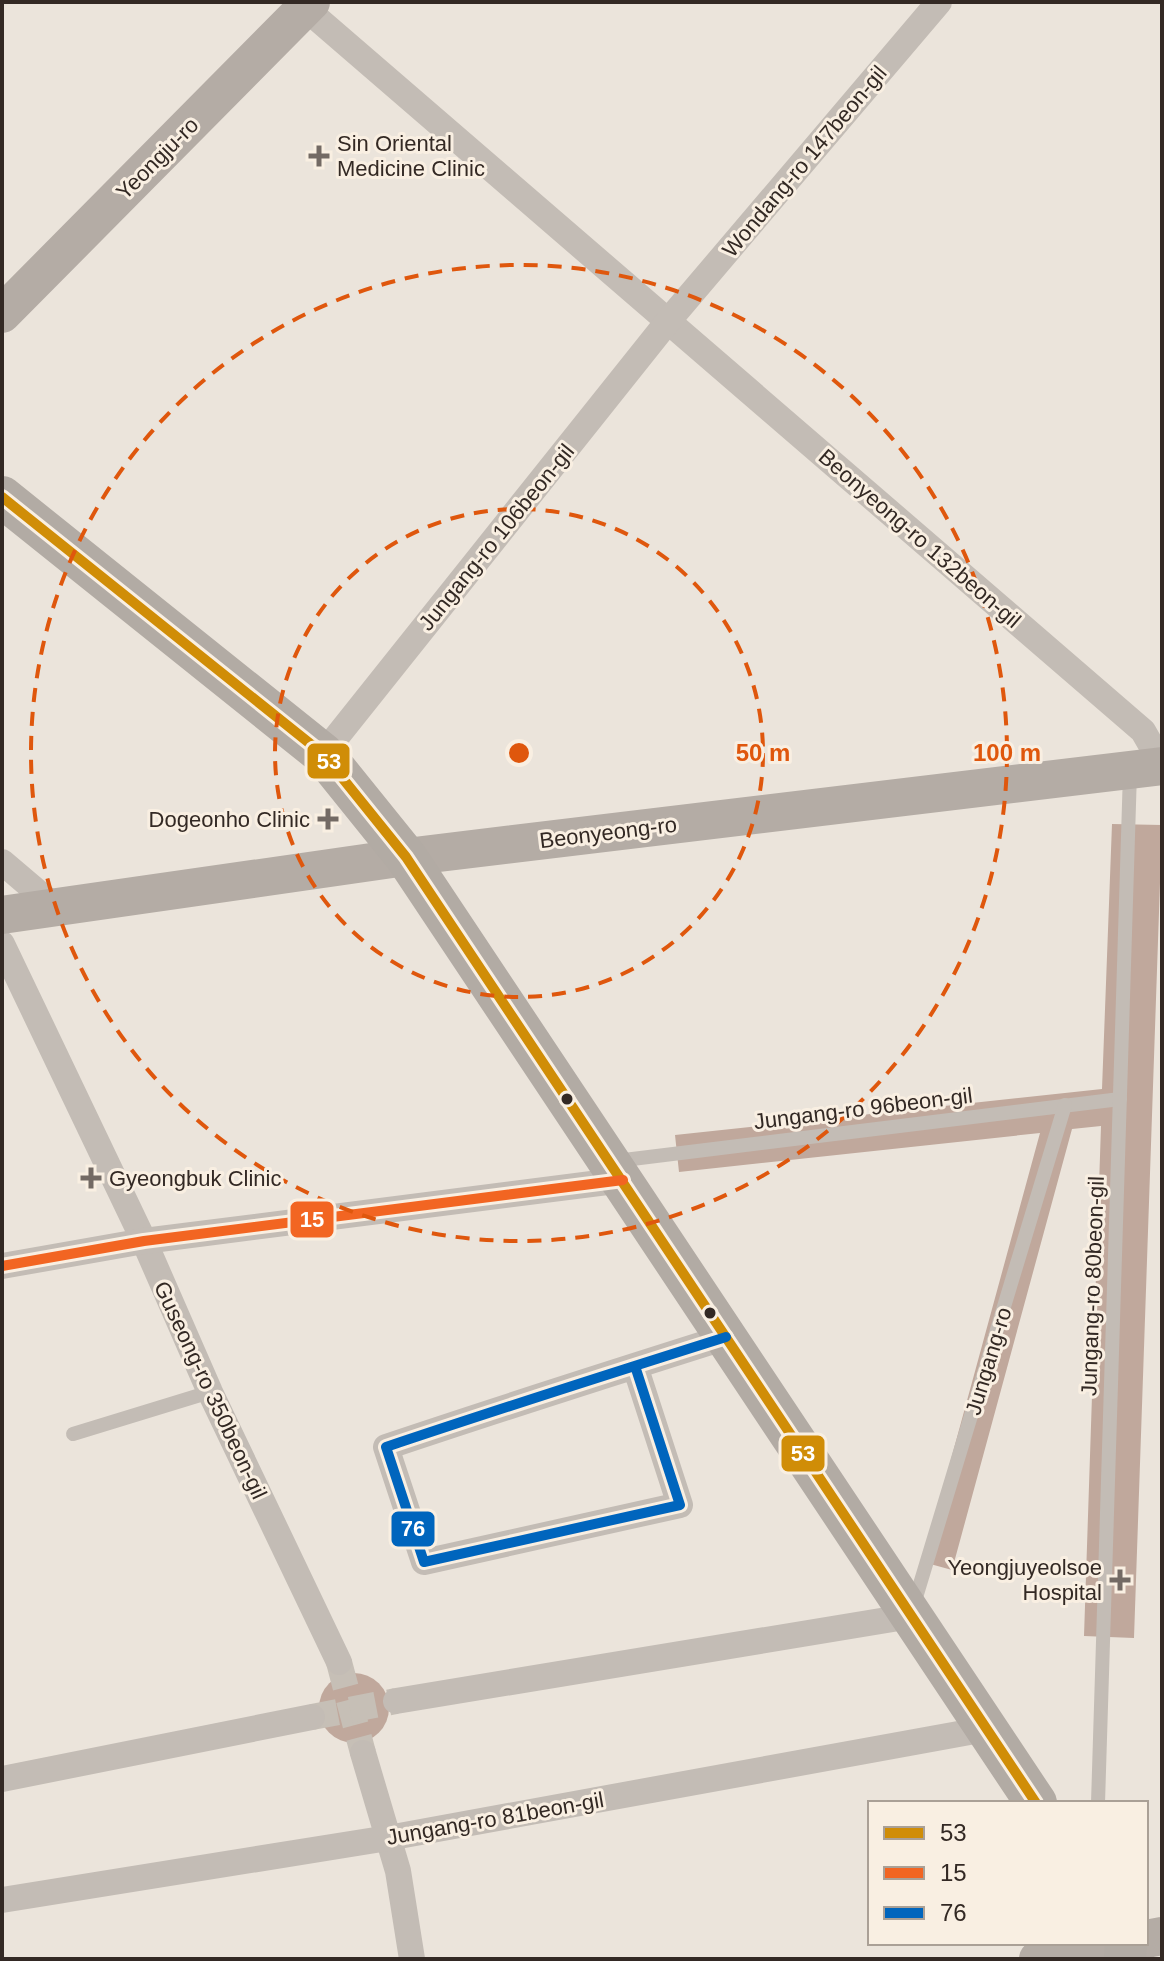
<svg xmlns="http://www.w3.org/2000/svg" width="1164" height="1961" viewBox="0 0 1164 1961" font-family="Arial,sans-serif">
	<rect width="100%" height="100%" fill="#ebe4db"/>
	<g fill="#c0a89c">
		<path d="M1112 824 1162 825 1134 1638 1084 1636 1101 1126 1072 1129 952 1570 923 1562 1040 1133 679 1172 675 1135 1102 1089Z"/>
		<circle cx="354" cy="1708" r="35"/>
	</g>
	<g fill="none" stroke-linecap="round" stroke-linejoin="round">
		<g stroke="#c6bfb6" stroke-width="26" stroke-dasharray="26 13" stroke-linecap="butt">
			<path d="M339 1662 363 1753"/>
			<path d="M312 1717 396 1701"/>
		</g>
		<g stroke="#c3bcb5" stroke-width="14">
			<path d="M616 1161 1120 1099"/>
			<path d="M73 1434 210 1392"/>
			<path d="M914 1604 1065 1105"/>
			<path d="M1098 1803 1130 772"/>
		</g>
		<g stroke="#c3bcb5" stroke-width="26">
			<path d="M298 2 1143 731 1162 764"/>
			<path d="M323 754 669 320 939 2"/>
			<path d="M2 862 55 907"/>
			<path d="M2 944 144 1241 210 1392 339 1662"/>
			<path d="M2 1266 144 1241 623 1180"/>
			<path d="M635 1366 680 1505 424 1562 386 1447C499 1409 612 1373 726 1337"/>
			<path d="M396 1701 911 1616"/>
			<path d="M363 1753 398 1871 412 1959"/>
			<path d="M2 1779 312 1717"/>
			<path d="M2 1900 388 1838 986 1729"/>
		</g>
		<g stroke="#b4aca5" stroke-width="38">
			<path d="M2 314 311 2"/>
			<path d="M2 915 406 857 1162 766"/>
			<path d="M1146 1939 1162 1936"/>
			<path d="M1038 1959 1126 1943"/>
		</g>
		<g stroke="#b2aba4" stroke-width="42">
			<path d="M2 497 323 754 406 857 1036 1803"/>
			<path d="M1125 1959 1126 1943"/>
		</g>
		<g stroke="#f9efe2" stroke-width="16">
			<path id="bus-1" d="M2 497 323 754 406 857 1036 1803"/>
		</g>
		<g stroke="#f9efe2" stroke-width="16">
			<path id="bus-2" d="M2 1266 144 1241 623 1180"/>
		</g>
		<g stroke="#f9efe2" stroke-width="16">
			<path id="bus-3" d="M635 1366 680 1505 424 1562 386 1447C499 1409 612 1373 726 1337"/>
		</g>
		<use href="#bus-1" stroke="#d08d07" stroke-width="10"/>
		<use href="#bus-2" stroke="#f26522" stroke-width="10"/>
		<use href="#bus-3" stroke="#0065bd" stroke-width="10"/>
	</g>
	<g fill="none" stroke="#df570d" stroke-width="4" stroke-dasharray="14 10">
		<circle cx="519" cy="753" r="244"/>
		<circle cx="519" cy="753" r="488"/>
	</g>
	<g fill="#736a64" stroke="#f9efe2" stroke-width="3">
		<path d="M315 144h8v8h8v8h-8v8h-8v-8h-8v-8h8z"/>
		<path d="M324 807h8v8h8v8h-8v8h-8v-8h-8v-8h8z"/>
		<path d="M87 1166h8v8h8v8h-8v8h-8v-8h-8v-8h8z"/>
		<path d="M1116 1568h8v8h8v8h-8v8h-8v-8h-8v-8h8z"/>
	</g>
	<g fill="#332924" stroke="#f9efe2" stroke-width="3">
		<circle cx="567" cy="1099" r="7"/>
		<circle cx="710" cy="1313" r="7"/>
	</g>
	<g text-anchor="middle" stroke-width="6" stroke-linejoin="round" paint-order="stroke">
		<g font-size="22" fill="#332924" stroke="#f9efe2" text-anchor="start">
			<text x="337" y="151">Sin Oriental<tspan x="337" dy="25">Medicine Clinic</tspan></text>
			<text x="310" y="827" text-anchor="end">Dogeonho Clinic</text>
			<text x="109" y="1186">Gyeongbuk Clinic</text>
			<text x="1102" y="1575" text-anchor="end">Yeongjuyeolsoe<tspan x="1102" dy="25">Hospital</tspan></text>
		</g>
		<g font-size="22" fill="#332924" stroke="#f9efe2">
			<text transform="translate(157 158) rotate(-45)" y="8">Yeongju-ro</text>
			<text transform="translate(804 161) rotate(-50)" y="8">Wondang-ro 147beon-gil</text>
			<text transform="translate(496 537) rotate(-51)" y="8">Jungang-ro 106beon-gil</text>
			<text transform="translate(920 538) rotate(41)" y="8">Beonyeong-ro 132beon-gil</text>
			<text transform="translate(608 832) rotate(-7)" y="8">Beonyeong-ro</text>
			<text transform="translate(863 1108) rotate(-7)" y="8">Jungang-ro 96beon-gil</text>
			<text transform="translate(1092 1286) rotate(-88)" y="8">Jungang-ro 80beon-gil</text>
			<text transform="translate(988 1361) rotate(-73)" y="8">Jungang-ro</text>
			<text transform="translate(211 1390) rotate(65)" y="8">Guseong-ro 350beon-gil</text>
			<text transform="translate(495 1818) rotate(-10)" y="8">Jungang-ro 81beon-gil</text>
		</g>
	</g>
	<circle cx="519" cy="753" r="12" fill="#df570d" stroke="#f9efe2" stroke-width="4"/>
	<g font-size="24" text-anchor="middle" font-weight="bold" fill="#df570d" stroke="#f9efe2" stroke-width="6" stroke-linejoin="round" paint-order="stroke">
		<text x="763" y="761">50 m</text>
		<text x="1007" y="761">100 m</text>
	</g>
	<g stroke="#f9efe2" stroke-width="3">
		<rect x="306" y="742" width="45" height="38" rx="8" fill="#d08d07"/>
		<rect x="289" y="1200" width="46" height="39" rx="8" fill="#f26522"/>
		<rect x="780" y="1434" width="46" height="39" rx="8" fill="#d08d07"/>
		<rect x="390" y="1510" width="46" height="38" rx="8" fill="#0065bd"/>
	</g>
	<g font-size="22" text-anchor="middle" font-weight="bold" fill="#fff">
		<text x="329" y="769">53</text>
		<text x="312" y="1227">15</text>
		<text x="803" y="1461">53</text>
		<text x="413" y="1536">76</text>
	</g>
	<rect width="1164" height="1961" fill="none" stroke="#332924" stroke-width="8"/>
	<rect x="868" y="1801" width="280" height="144" fill="#f9efe2" stroke="#aaa096" stroke-width="2"/>
	<rect x="884" y="1827" width="40" height="12" fill="#d08d07" stroke="#aaa096" stroke-width="2"/>
	<text x="940" y="1841" font-size="24" fill="#332924">53</text>
	<rect x="884" y="1867" width="40" height="12" fill="#f26522" stroke="#aaa096" stroke-width="2"/>
	<text x="940" y="1881" font-size="24" fill="#332924">15</text>
	<rect x="884" y="1907" width="40" height="12" fill="#0065bd" stroke="#aaa096" stroke-width="2"/>
	<text x="940" y="1921" font-size="24" fill="#332924">76</text>
</svg>
